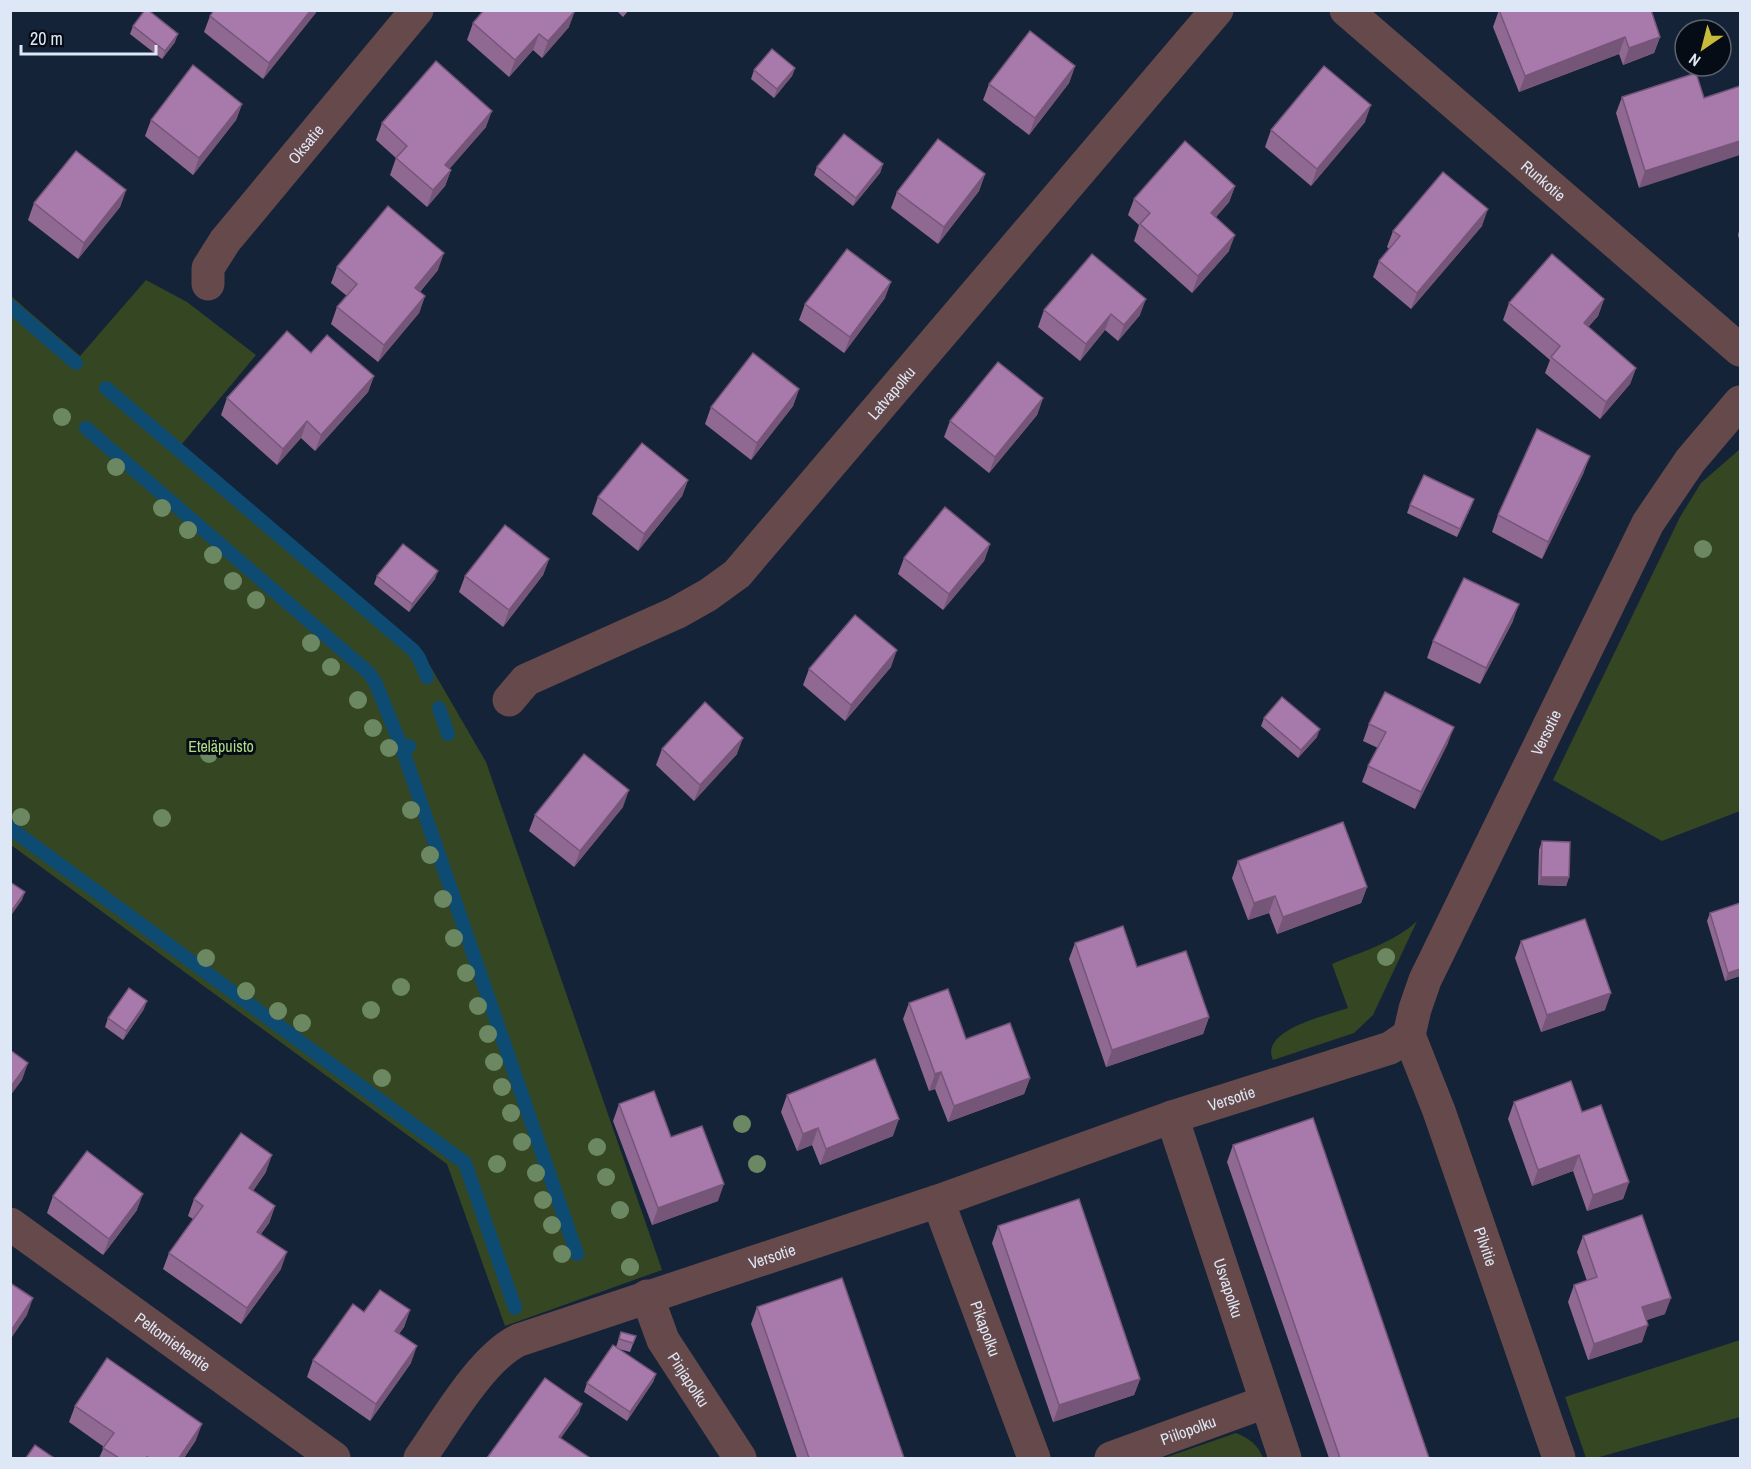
<svg xmlns="http://www.w3.org/2000/svg" width="1751" height="1469" viewBox="0 0 1751 1469" font-family="'Archivo Narrow',sans-serif">
	<rect width="100%" height="100%" fill="#142338"/>
	<g fill="#354622">
		<path d="M146 280 187 302 256 355 182 444 421 650 486 762 662 1270 505 1326 447 1164 11 845V296L80 356Z"/>
		<path d="M1740 449V811L1662 841 1553 780 1680 517 1701 483Z"/>
		<path d="M1417 921 1373 1015 1354 1033 1273 1060C1259 1030 1328 1015 1348 1008L1332 964C1360 952 1394 943 1417 921Z"/>
		<path d="M1740 1340V1417L1596 1458H1586L1565 1397Z"/>
		<path d="M1236 1433C1249 1438 1258 1445 1263 1458H1164Z"/>
	</g>
	<g fill="none" stroke-linecap="round" stroke-linejoin="round">
		<g stroke="#0d4b72" stroke-width="14">
			<path d="M10 306 76 363"/>
			<path d="M106 388 413 650 419 658 427 677"/>
			<path d="M86 428 369 673 376 684 402 748"/>
			<path d="M439 708 448 734"/>
			<path d="M409 746 402 748 577 1254"/>
			<path d="M10 828 465 1163 515 1308"/>
		</g>
		<g stroke="#66494b" stroke-width="33">
			<path id="s1" d="M1346 10 1740 350"/>
			<path id="s2" d="M208 284V268L225 241 417 10"/>
			<path id="s3" d="M509 700 526 680 676 613 708 595 737 574 1217 10"/>
			<path id="s4" d="M1409 1035 1439 1111 1559 1458"/>
			<path id="s5" d="M1172 1117 1285 1458"/>
			<path id="s6" d="M938 1201 1034 1458"/>
			<path id="s7" d="M10 1224 334 1458"/>
			<path id="s8" d="M647 1296 663 1340 740 1458"/>
			<path id="s9" d="M420 1458C444 1424 482 1357 519 1340L938 1201 1172 1117 1390 1048 1409 1035 1415 1009 1425 980 1648 523 1690 461 1740 402"/>
			<path id="s10" d="M1111 1458 1265 1402"/>
		</g>
	</g>
	<g fill="#6b8863">
		<circle cx="62" cy="417" r="9"/>
		<circle cx="116" cy="467" r="9"/>
		<circle cx="162" cy="508" r="9"/>
		<circle cx="188" cy="530" r="9"/>
		<circle cx="1703" cy="549" r="9"/>
		<circle cx="213" cy="555" r="9"/>
		<circle cx="233" cy="581" r="9"/>
		<circle cx="256" cy="600" r="9"/>
		<circle cx="311" cy="643" r="9"/>
		<circle cx="331" cy="667" r="9"/>
		<circle cx="358" cy="700" r="9"/>
		<circle cx="373" cy="728" r="9"/>
		<circle cx="389" cy="748" r="9"/>
		<circle cx="209" cy="754" r="9"/>
		<circle cx="411" cy="810" r="9"/>
		<circle cx="21" cy="817" r="9"/>
		<circle cx="162" cy="818" r="9"/>
		<circle cx="430" cy="855" r="9"/>
		<circle cx="443" cy="899" r="9"/>
		<circle cx="454" cy="938" r="9"/>
		<circle cx="1386" cy="957" r="9"/>
		<circle cx="206" cy="958" r="9"/>
		<circle cx="466" cy="973" r="9"/>
		<circle cx="401" cy="987" r="9"/>
		<circle cx="246" cy="991" r="9"/>
		<circle cx="478" cy="1006" r="9"/>
		<circle cx="371" cy="1010" r="9"/>
		<circle cx="278" cy="1011" r="9"/>
		<circle cx="302" cy="1023" r="9"/>
		<circle cx="488" cy="1034" r="9"/>
		<circle cx="494" cy="1062" r="9"/>
		<circle cx="382" cy="1078" r="9"/>
		<circle cx="502" cy="1087" r="9"/>
		<circle cx="511" cy="1113" r="9"/>
		<circle cx="742" cy="1124" r="9"/>
		<circle cx="522" cy="1142" r="9"/>
		<circle cx="597" cy="1147" r="9"/>
		<circle cx="497" cy="1164" r="9"/>
		<circle cx="757" cy="1164" r="9"/>
		<circle cx="536" cy="1173" r="9"/>
		<circle cx="606" cy="1177" r="9"/>
		<circle cx="543" cy="1200" r="9"/>
		<circle cx="620" cy="1210" r="9"/>
		<circle cx="552" cy="1225" r="9"/>
		<circle cx="562" cy="1254" r="9"/>
		<circle cx="630" cy="1267" r="9"/>
	</g>
	<g fill="#906993">
		<path d="M318 10 263 79 204 32 210 16Z"/>
		<path d="M616 10H629L623 17Z"/>
		<path d="M1499 10 1660 37 1654 53 1623 65 1619 54 1519 92 1493 27Z"/>
		<path d="M473 23 569 27 542 58 533 50 509 77 467 40Z"/>
		<path d="M133 26 175 42 162 59 130 34Z"/>
		<path d="M1075 66 1069 83 1029 135 983 100 989 84Z"/>
		<path d="M795 68 792 76 774 98 751 79 754 70Z"/>
		<path d="M1622 97 1704 98 1639 188 1616 113Z"/>
		<path d="M242 104 236 120 193 175 145 136 151 120Z"/>
		<path d="M1365 122 1311 186 1265 147 1271 130Z"/>
		<path d="M382 123 486 127 449 169 451 170 445 186 427 207 390 175 396 158 376 140Z"/>
		<path d="M883 164 880 173 853 206 814 175 817 167Z"/>
		<path d="M985 174 979 191 938 244 891 208 897 192Z"/>
		<path d="M1235 186 1229 202 1215 218 1229 251 1192 293 1134 241 1139 225 1128 215 1134 199Z"/>
		<path d="M126 190 120 207 78 259 28 220 34 203Z"/>
		<path d="M1482 226 1411 309 1373 277 1379 261 1389 249 1387 247 1393 231Z"/>
		<path d="M1740 227V243L1738 235Z"/>
		<path d="M337 267 438 270 420 292 425 296 419 313 378 362 331 324 337 307 347 296 331 283Z"/>
		<path d="M885 298 844 353 799 320 805 304Z"/>
		<path d="M1604 299 1598 316 1588 327 1636 368 1630 384 1600 419 1545 373 1550 360 1503 320 1509 303Z"/>
		<path d="M1044 310 1140 315 1118 341 1105 330 1080 361 1038 327Z"/>
		<path d="M311 353 374 376 368 392 315 451 301 438 277 465 221 415 227 398Z"/>
		<path d="M799 389 793 406 751 460 705 424 711 407Z"/>
		<path d="M1043 398 1037 415 989 473 944 437 950 421Z"/>
		<path d="M1584 472 1542 559 1492 532 1498 515Z"/>
		<path d="M688 480 682 496 638 551 592 514 598 497Z"/>
		<path d="M1410 505 1471 507 1457 537 1407 513Z"/>
		<path d="M990 544 984 561 943 610 898 574 904 558Z"/>
		<path d="M549 559 543 575 503 627 459 592 465 576Z"/>
		<path d="M377 576 435 579 409 612 374 584Z"/>
		<path d="M1513 621 1480 684 1427 658 1433 641Z"/>
		<path d="M891 667 845 721 803 685 809 669Z"/>
		<path d="M1264 718 1317 737 1298 758 1261 726Z"/>
		<path d="M1369 724 1448 743 1415 809 1362 782 1368 766 1378 748 1363 741Z"/>
		<path d="M662 749 737 754 694 801 656 765Z"/>
		<path d="M623 807 574 867 529 831 535 815Z"/>
		<path d="M1542 841 1569 877 1566 886 1538 885 1539 850Z"/>
		<path d="M1238 861 1367 887 1361 903 1277 934 1269 913 1248 920 1232 878Z"/>
		<path d="M1710 913 1740 976 1725 981 1707 921Z"/>
		<path d="M1521 941 1605 1010 1541 1032 1515 958Z"/>
		<path d="M1075 943 1137 967 1209 1017 1203 1034 1106 1067 1069 959Z"/>
		<path d="M909 1003 966 1039 1030 1078 1024 1094 948 1122 935 1089 929 1091 903 1019Z"/>
		<path d="M144 1009 123 1040 105 1027 108 1018Z"/>
		<path d="M787 1095 893 1136 820 1165 812 1145 797 1151 781 1112Z"/>
		<path d="M1514 1102 1582 1112 1629 1182 1623 1199 1587 1211 1573 1171 1532 1186 1508 1119Z"/>
		<path d="M619 1104 671 1137 718 1201 652 1225 613 1121Z"/>
		<path d="M1233 1145 1429 1458H1329L1227 1162Z"/>
		<path d="M266 1172 253 1191 275 1206 269 1223 261 1234 281 1269 241 1324 163 1269 169 1253 193 1219 188 1216 194 1199Z"/>
		<path d="M53 1196 137 1210 103 1255 47 1213Z"/>
		<path d="M998 1226 1140 1379 1134 1395 1053 1422 992 1243Z"/>
		<path d="M1583 1236 1665 1314 1646 1320 1642 1342 1588 1360 1568 1302 1574 1285 1587 1281 1577 1252Z"/>
		<path d="M757 1307 904 1458H797L751 1324Z"/>
		<path d="M410 1310 404 1327 399 1334 411 1363 370 1421 307 1377 313 1360 364 1312Z"/>
		<path d="M621 1332 636 1336 630 1352 619 1349 656 1374 653 1382 627 1421 584 1392 587 1383 616 1347Z"/>
		<path d="M75 1406 196 1440 184 1458H99L104 1447 69 1422Z"/>
	</g>
	<g fill="#755578">
		<path d="M311 10H318L263 79 269 63Z"/>
		<path d="M575 11 569 27 542 58 548 41Z"/>
		<path d="M178 34 175 42 162 59 165 51Z"/>
		<path d="M539 34 533 50 509 77 515 60Z"/>
		<path d="M1625 37 1619 54 1519 92 1525 76Z"/>
		<path d="M1660 37 1654 53 1623 65 1629 48Z"/>
		<path d="M1075 66 1069 83 1029 135 1035 118Z"/>
		<path d="M795 68 792 76 774 98 777 89Z"/>
		<path d="M242 104 236 120 193 175 199 158Z"/>
		<path d="M1371 105 1365 122 1311 186 1317 169Z"/>
		<path d="M492 111 486 127 439 181 445 165Z"/>
		<path d="M1740 141V155L1639 188 1645 171Z"/>
		<path d="M883 164 880 173 853 206 856 198Z"/>
		<path d="M451 170 445 186 427 207 433 190Z"/>
		<path d="M985 174 979 191 938 244 944 227Z"/>
		<path d="M1235 186 1229 202 1205 230 1211 213Z"/>
		<path d="M126 190 120 207 78 259 84 243Z"/>
		<path d="M1488 209 1482 226 1411 309 1417 293Z"/>
		<path d="M1235 235 1229 251 1192 293 1198 276Z"/>
		<path d="M444 253 438 270 409 304 415 288Z"/>
		<path d="M891 282 885 298 844 353 850 337Z"/>
		<path d="M425 296 419 313 378 362 384 345Z"/>
		<path d="M1146 299 1140 315 1118 341 1124 325Z"/>
		<path d="M1604 299 1598 316 1578 339 1584 323Z"/>
		<path d="M1111 314 1105 330 1080 361 1086 344Z"/>
		<path d="M1636 368 1630 384 1600 419 1606 402Z"/>
		<path d="M374 376 368 392 315 451 321 435Z"/>
		<path d="M799 389 793 406 751 460 757 443Z"/>
		<path d="M1043 398 1037 415 989 473 995 457Z"/>
		<path d="M307 421 301 438 277 465 283 449Z"/>
		<path d="M1590 456 1584 472 1542 559 1548 542Z"/>
		<path d="M688 480 682 496 638 551 644 534Z"/>
		<path d="M1474 499 1471 507 1457 537 1460 529Z"/>
		<path d="M990 544 984 561 943 610 949 594Z"/>
		<path d="M549 559 543 575 503 627 509 610Z"/>
		<path d="M438 571 435 579 409 612 412 604Z"/>
		<path d="M1519 604 1513 621 1480 684 1486 668Z"/>
		<path d="M897 650 891 667 845 721 851 705Z"/>
		<path d="M1454 727 1448 743 1415 809 1421 792Z"/>
		<path d="M1320 729 1317 737 1298 758 1301 750Z"/>
		<path d="M743 738 737 754 694 801 700 785Z"/>
		<path d="M629 790 623 807 574 867 580 851Z"/>
		<path d="M1541 877H1569L1566 886 1538 885Z"/>
		<path d="M1367 887 1361 903 1277 934 1283 917Z"/>
		<path d="M25 892 22 900 10 917V913Z"/>
		<path d="M1275 896 1269 913 1248 920 1254 903Z"/>
		<path d="M1740 969V976L1725 981 1728 973Z"/>
		<path d="M1611 993 1605 1010 1541 1032 1547 1015Z"/>
		<path d="M147 1001 144 1009 123 1040 126 1031Z"/>
		<path d="M1209 1017 1203 1034 1106 1067 1112 1050Z"/>
		<path d="M28 1063 22 1080 10 1096V1088Z"/>
		<path d="M941 1072 935 1089 929 1091 935 1074Z"/>
		<path d="M1030 1078 1024 1094 948 1122 954 1106Z"/>
		<path d="M899 1119 893 1136 820 1165 826 1149Z"/>
		<path d="M818 1128 812 1145 797 1151 803 1134Z"/>
		<path d="M272 1155 266 1172 243 1205 249 1188Z"/>
		<path d="M1579 1155 1573 1171 1532 1186 1538 1170Z"/>
		<path d="M1629 1182 1623 1199 1587 1211 1593 1195Z"/>
		<path d="M724 1184 718 1201 652 1225 658 1208Z"/>
		<path d="M143 1194 137 1210 103 1255 109 1239Z"/>
		<path d="M275 1206 269 1223 251 1248 257 1232Z"/>
		<path d="M287 1252 281 1269 241 1324 247 1308Z"/>
		<path d="M33 1298 27 1315 10 1340V1332Z"/>
		<path d="M1671 1298 1665 1314 1636 1324 1642 1307Z"/>
		<path d="M410 1310 404 1327 389 1348 395 1331Z"/>
		<path d="M1648 1325 1642 1342 1588 1360 1594 1344Z"/>
		<path d="M417 1346 411 1363 370 1421 376 1404Z"/>
		<path d="M656 1374 653 1382 627 1421 630 1412Z"/>
		<path d="M1140 1379 1134 1395 1053 1422 1059 1405Z"/>
		<path d="M582 1404 579 1413 556 1445 559 1437Z"/>
		<path d="M202 1424 196 1440 184 1458H179Z"/>
	</g>
	<g fill="#a77aab" stroke="#755578" stroke-width="1.5">
		<path d="M145 10H148L178 34 165 51 133 26Z"/>
		<path d="M214 10H311L269 63 210 16Z"/>
		<path d="M484 10H575V11L548 41 539 34 515 60 473 23Z"/>
		<path d="M1499 10H1651L1660 37 1629 48 1625 37 1525 76Z"/>
		<path d="M1030 31 1075 66 1035 118 989 84Z"/>
		<path d="M772 49 795 68 777 89 754 70Z"/>
		<path d="M436 61 492 111 445 165 451 170 433 190 396 158 407 146 382 123Z"/>
		<path d="M193 65 242 104 199 158 151 120Z"/>
		<path d="M1324 66 1371 105 1317 169 1271 130Z"/>
		<path d="M1696 73 1704 98 1740 86V141L1645 171 1622 97Z"/>
		<path d="M844 134 883 164 856 198 817 167Z"/>
		<path d="M938 139 985 174 944 227 897 192Z"/>
		<path d="M1185 141 1235 186 1211 213 1235 235 1198 276 1140 224 1150 213 1134 199Z"/>
		<path d="M76 151 126 190 84 243 34 203Z"/>
		<path d="M1443 172 1488 209 1417 293 1379 261 1400 236 1393 231Z"/>
		<path d="M388 206 444 253 415 288 425 296 384 345 337 307 357 284 337 267Z"/>
		<path d="M847 249 891 282 850 337 805 304Z"/>
		<path d="M1092 254 1146 299 1124 325 1111 314 1086 344 1044 310Z"/>
		<path d="M1552 254 1604 299 1584 323 1636 368 1606 402 1551 357 1560 346 1509 303Z"/>
		<path d="M287 331 311 353 327 335 374 376 321 435 307 421 283 449 227 398Z"/>
		<path d="M753 353 799 389 757 443 711 407Z"/>
		<path d="M998 362 1043 398 995 457 950 421Z"/>
		<path d="M1537 429 1590 456 1548 542 1498 515Z"/>
		<path d="M642 443 688 480 644 534 598 497Z"/>
		<path d="M1424 475 1474 499 1460 529 1410 505Z"/>
		<path d="M945 507 990 544 949 594 904 558Z"/>
		<path d="M505 525 549 559 509 610 465 576Z"/>
		<path d="M403 544 438 571 412 604 377 576Z"/>
		<path d="M1464 578 1519 604 1486 668 1433 641Z"/>
		<path d="M855 615 897 650 851 705 809 669Z"/>
		<path d="M1385 692 1454 727 1421 792 1368 766 1386 732 1369 724Z"/>
		<path d="M1282 697 1320 729 1301 750 1264 718Z"/>
		<path d="M705 702 743 738 700 785 662 749Z"/>
		<path d="M584 754 629 790 580 851 535 815Z"/>
		<path d="M1343 822 1367 887 1283 917 1275 896 1254 903 1238 861Z"/>
		<path d="M1542 841 1570 842 1569 877H1541Z"/>
		<path d="M10 882 25 892 10 913Z"/>
		<path d="M1740 903V969L1728 973 1710 913Z"/>
		<path d="M1585 919 1611 993 1547 1015 1521 941Z"/>
		<path d="M1123 926 1137 967 1186 951 1209 1017 1112 1050 1075 943Z"/>
		<path d="M129 988 147 1001 126 1031 108 1018Z"/>
		<path d="M948 989 966 1039 1010 1023 1030 1078 954 1106 941 1072 935 1074 909 1003Z"/>
		<path d="M10 1050 28 1063 10 1088Z"/>
		<path d="M875 1059 899 1119 826 1149 818 1128 803 1134 787 1095Z"/>
		<path d="M1571 1081 1582 1112 1601 1105 1629 1182 1593 1195 1579 1155 1538 1170 1514 1102Z"/>
		<path d="M654 1091 671 1137 702 1126 724 1184 658 1208 619 1104Z"/>
		<path d="M1313 1118 1429 1458H1340L1233 1145Z"/>
		<path d="M241 1133 272 1155 249 1188 275 1206 257 1232 287 1252 247 1308 169 1253 203 1206 194 1199Z"/>
		<path d="M87 1151 143 1194 109 1239 53 1196Z"/>
		<path d="M1079 1199 1140 1379 1059 1405 998 1226Z"/>
		<path d="M1642 1215 1671 1298 1642 1307 1648 1325 1594 1344 1574 1285 1597 1277 1583 1236Z"/>
		<path d="M842 1278 904 1458H809L757 1307Z"/>
		<path d="M10 1283 33 1298 10 1332Z"/>
		<path d="M380 1290 410 1310 395 1331 417 1346 376 1404 313 1360 353 1304 364 1312Z"/>
		<path d="M621 1332 636 1336 633 1343 619 1339Z"/>
		<path d="M613 1345 656 1374 630 1412 587 1383Z"/>
		<path d="M107 1358 202 1424 179 1458H149L147 1457 146 1458H119L103 1448 114 1433 75 1406Z"/>
		<path d="M545 1378 582 1404 559 1437 590 1458H487Z"/>
		<path d="M35 1445 54 1458H26Z"/>
	</g>
	<g text-anchor="middle" stroke-width="6" stroke-linejoin="round" paint-order="stroke">
		<g font-size="16" fill="#dde7f5" stroke="#060c15">
			<text dy="6" stroke="none"><textPath href="#s2" startOffset="174">Oksatie</textPath></text>
			<text dy="6" stroke="none"><textPath href="#s1" startOffset="261">Runkotie</textPath></text>
			<text dy="6" stroke="none"><textPath href="#s3" startOffset="501">Latvapolku</textPath></text>
			<text dy="6" stroke="none"><textPath href="#s9" startOffset="1430">Versotie</textPath></text>
			<text dy="6" stroke="none"><textPath href="#s9" startOffset="908">Versotie</textPath></text>
			<text dy="6" stroke="none"><textPath href="#s4" startOffset="225">Pilvitie</textPath></text>
			<text dy="6" stroke="none"><textPath href="#s9" startOffset="422">Versotie</textPath></text>
			<text dy="6" stroke="none"><textPath href="#s5" startOffset="180">Usvapolku</textPath></text>
			<text dy="6" stroke="none"><textPath href="#s6" startOffset="136">Pikapolku</textPath></text>
			<text dy="6" stroke="none"><textPath href="#s7" startOffset="201">Peltomiehentie</textPath></text>
			<text dy="6" stroke="none"><textPath href="#s8" startOffset="94">Pinjapolku</textPath></text>
			<text dy="6" stroke="none"><textPath href="#s10" startOffset="82">Piilopolku</textPath></text>
		</g>
		<g font-size="16" fill="#b2db86" stroke="#060c15">
			<text x="221" y="752">Eteläpuisto</text>
		</g>
	</g>
	<rect width="1751" height="1469" fill="none" stroke="#dde7f5" stroke-width="24"/>
	<g transform="translate(1703 48) rotate(215)"><circle r="28" fill="#060c15" stroke="#5c646f" stroke-width="1.5"/>
	<path d="M0-4.5L10 22L0 15L-10 22Z" fill="#c8bb3b"/>
	<text y="-9" font-size="16" font-weight="bold" text-anchor="middle" fill="#dde7f5">N</text>
	</g>
	<path d="M21 45v9h135v-9" fill="none" stroke="#dde7f5" stroke-width="3"/>
	<text x="30" y="45" font-size="18" fill="#dde7f5" stroke="#060c15" stroke-width="4.5" paint-order="stroke">20 m</text>
</svg>
